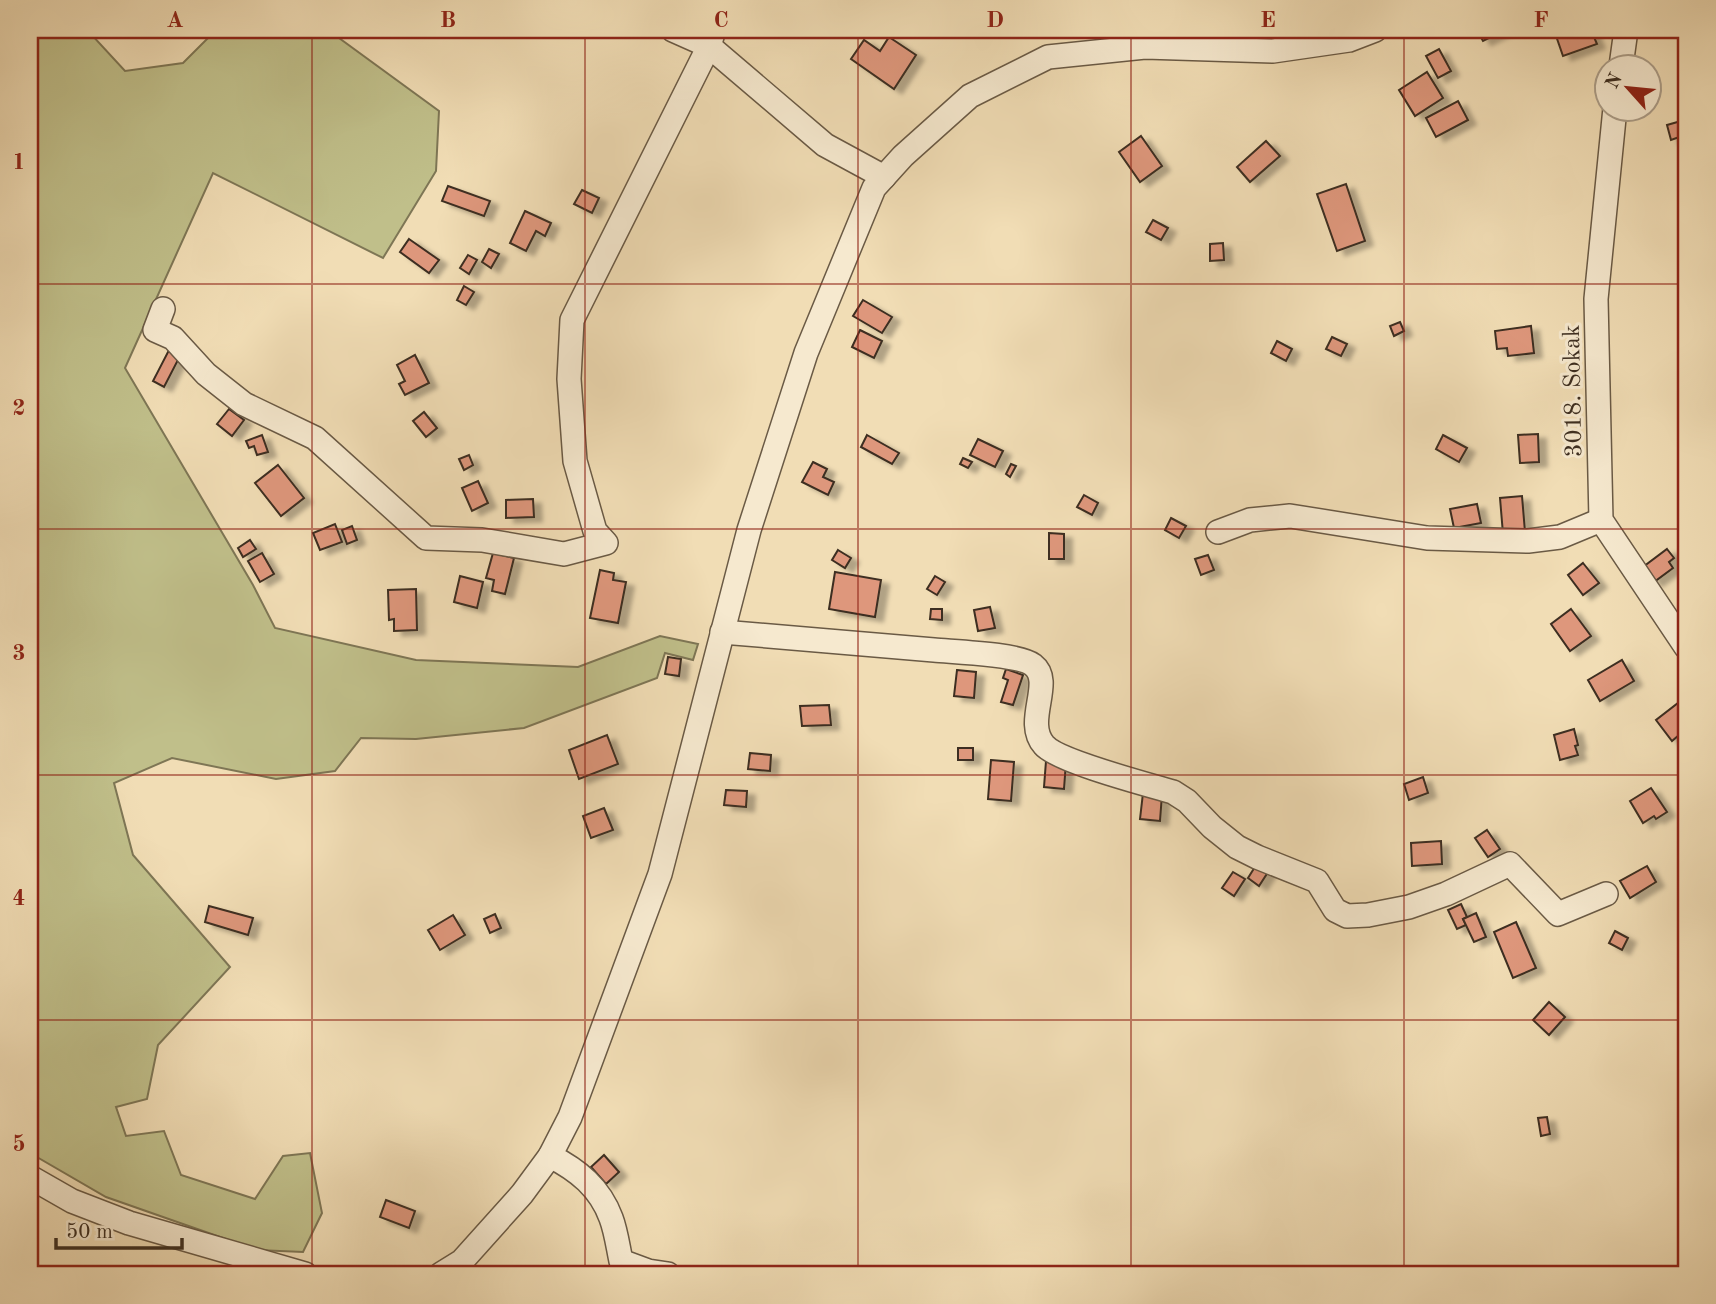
<svg xmlns="http://www.w3.org/2000/svg" width="1716" height="1304" viewBox="0 0 1716 1304" font-family="'Old Standard TT',serif">
	<defs>
		<filter id="shadow"><feDropShadow dx="8" dy="4.5" stdDeviation="2" flood-color="#0004"/></filter>
	</defs>
	<rect width="100%" height="100%" fill="#f1ddb5"/>
	<filter id="stains"><feTurbulence type="fractalNoise" baseFrequency=".00286" numOctaves="4"/><feColorMatrix values="0 0 0 0 .2 0 0 0 0 .09 0 0 0 0 .02 0 0 0 .5 -.17"/></filter>
	<radialGradient id="worn" r=".72"><stop offset=".6" stop-color="#630" stop-opacity="0"/><stop offset="1" stop-color="#630" stop-opacity=".3"/></radialGradient>
	<path fill="#c0bf8a" stroke="#7e7655" stroke-width="2" d="M30 30H82L91 34 125 71 183 63 216 30H328L439 111 436 171 383 258 213 173 125 368 253 585 275 628 416 660 578 667 660 636 698 644 693 660 665 653 657 678 524 728 416 739 361 738 335 771 276 779 172 758 114 783 133 855 230 967 158 1045 147 1099 116 1107 126 1136 164 1131 181 1175 255 1199 283 1156 310 1153 322 1213 303 1252 257 1250 106 1197 30 1153Z"/>
	<g fill="#de977c" stroke="#3d2e20" stroke-width="2" filter="url(#shadow)">
		<path d="M1477 30H1505L1483 41Z"/>
		<path d="M1554 30H1591L1597 44 1563 56Z"/>
		<path d="M889 37 916 55 894 89 851 59 864 40 880 51Z"/>
		<path d="M1439 49 1451 71 1438 78 1426 56Z"/>
		<path d="M1427 72 1443 98 1415 116 1399 90Z"/>
		<path d="M1458 101 1468 120 1436 137 1426 118Z"/>
		<path d="M1681 121 1685 135 1671 140 1667 125Z"/>
		<path d="M1141 136 1162 166 1140 182 1119 152Z"/>
		<path d="M1266 141 1280 156 1250 182 1237 167Z"/>
		<path d="M1346 184 1365 241 1337 251 1317 194Z"/>
		<path d="M448 186 490 201 484 216 442 201Z"/>
		<path d="M582 190 599 198 592 213 574 204Z"/>
		<path d="M525 211 551 223 545 236 536 231 526 251 510 243Z"/>
		<path d="M1153 220 1168 228 1161 240 1146 232Z"/>
		<path d="M409 239 439 260 429 273 400 252Z"/>
		<path d="M1223 243 1224 260 1210 261V244Z"/>
		<path d="M489 249 499 254 491 268 482 262Z"/>
		<path d="M468 255 477 260 469 274 460 268Z"/>
		<path d="M464 286 474 292 466 305 457 300Z"/>
		<path d="M863 300 892 317 882 333 853 316Z"/>
		<path d="M1400 322 1404 331 1394 336 1390 326Z"/>
		<path d="M1531 326 1534 353 1508 356 1507 348 1497 349 1495 331Z"/>
		<path d="M860 330 882 341 874 358 852 347Z"/>
		<path d="M1332 337 1347 344 1341 356 1326 349Z"/>
		<path d="M1277 341 1292 349 1286 361 1271 353Z"/>
		<path d="M169 350 180 356 164 387 153 381Z"/>
		<path d="M415 355 429 383 405 395 399 384 405 381 397 365Z"/>
		<path d="M229 409 244 420 232 436 217 424Z"/>
		<path d="M424 412 437 428 426 437 413 421Z"/>
		<path d="M1538 434 1539 462 1520 463 1518 435Z"/>
		<path d="M262 435 268 452 257 455 254 446 249 448 246 441Z"/>
		<path d="M867 435 899 453 892 464 861 447Z"/>
		<path d="M1443 435 1467 448 1459 462 1436 449Z"/>
		<path d="M978 439 1003 451 995 467 970 455Z"/>
		<path d="M469 455 473 465 464 470 459 459Z"/>
		<path d="M963 458 972 462 968 468 960 464Z"/>
		<path d="M813 462 827 469 823 477 834 482 828 495 802 482Z"/>
		<path d="M1011 464 1016 466 1010 477 1006 474Z"/>
		<path d="M278 465 304 498 281 516 255 483Z"/>
		<path d="M478 481 488 503 472 511 462 488Z"/>
		<path d="M1084 495 1098 503 1092 515 1077 507Z"/>
		<path d="M1522 496 1525 532 1503 534 1500 498Z"/>
		<path d="M533 499 534 517 506 518V500Z"/>
		<path d="M1477 504 1481 523 1454 528 1450 509Z"/>
		<path d="M1171 518 1186 526 1179 538 1165 530Z"/>
		<path d="M335 524 342 542 320 550 313 533Z"/>
		<path d="M352 526 357 540 347 544 342 530Z"/>
		<path d="M1049 533 1064 534V559H1049Z"/>
		<path d="M250 540 256 549 243 557 238 548Z"/>
		<path d="M1667 549 1674 558 1669 562 1673 568 1654 582 1643 567Z"/>
		<path d="M838 550 851 558 845 568 832 560Z"/>
		<path d="M262 553 274 574 260 582 248 561Z"/>
		<path d="M493 553 514 558 505 594 492 591 494 580 486 578Z"/>
		<path d="M1208 555 1214 570 1201 575 1195 559Z"/>
		<path d="M1583 563 1599 583 1583 595 1568 575Z"/>
		<path d="M600 570 614 573 613 580 626 582 618 623 590 618Z"/>
		<path d="M835 572 881 580 875 617 829 609Z"/>
		<path d="M460 576 483 582 477 608 454 602Z"/>
		<path d="M935 576 945 582 937 595 927 589Z"/>
		<path d="M416 589 417 630 394 631V619L389 620 388 590Z"/>
		<path d="M990 607 995 628 978 631 974 610Z"/>
		<path d="M931 609H942V620L930 619Z"/>
		<path d="M1571 609 1591 636 1570 651 1551 624Z"/>
		<path d="M668 657 681 659 679 676 665 674Z"/>
		<path d="M1622 660 1634 681 1600 701 1588 680Z"/>
		<path d="M1006 669 1023 675 1013 705 1001 702 1008 680 1003 678Z"/>
		<path d="M957 670 976 672 974 698 954 696Z"/>
		<path d="M1678 703 1686 714V729L1672 741 1656 720Z"/>
		<path d="M829 705 831 725 802 726 800 706Z"/>
		<path d="M1574 729 1578 745 1575 746 1578 755 1560 760 1554 735Z"/>
		<path d="M607 735 618 764 579 779 569 750Z"/>
		<rect x="958" y="748" width="15" height="12"/>
		<path d="M750 753 771 755 770 771 748 769Z"/>
		<path d="M991 760 1014 762 1011 801 988 799Z"/>
		<path d="M1046 761 1066 762 1064 789 1044 787Z"/>
		<path d="M1423 777 1428 793 1409 800 1404 784Z"/>
		<path d="M1651 788 1667 812 1656 819 1654 816 1643 823 1630 801Z"/>
		<path d="M726 790 747 791 746 807 724 805Z"/>
		<path d="M1143 793 1162 794 1160 821 1140 819Z"/>
		<path d="M604 808 613 830 591 838 583 816Z"/>
		<path d="M1487 830 1500 849 1488 857 1475 838Z"/>
		<path d="M1441 841 1442 864 1412 866 1411 843Z"/>
		<path d="M1258 862 1270 869 1259 886 1248 878Z"/>
		<path d="M1647 866 1656 882 1630 898 1620 881Z"/>
		<path d="M1233 872 1245 879 1234 896 1222 888Z"/>
		<path d="M1461 904 1467 917 1463 919 1466 925 1457 929 1448 910Z"/>
		<path d="M209 906 253 918 248 935 205 922Z"/>
		<path d="M1476 913 1486 937 1474 942 1463 919Z"/>
		<path d="M495 914 501 928 490 933 484 919Z"/>
		<path d="M453 915 465 935 440 950 428 930Z"/>
		<path d="M1516 922 1536 968 1513 978 1494 932Z"/>
		<path d="M1615 931 1628 938 1622 950 1609 943Z"/>
		<path d="M1549 1002 1565 1017 1549 1035 1533 1020Z"/>
		<path d="M1547 1117 1550 1134 1541 1136 1538 1118Z"/>
		<path d="M604 1155 619 1172 606 1184 591 1167Z"/>
		<path d="M386 1200 415 1211 409 1228 380 1217Z"/>
	</g>
	<g fill="none" stroke-linecap="round" stroke-linejoin="round">
		<g stroke="#6a5a45" stroke-width="26">
			<g id="minor">
				<path d="M673 30 709 46 825 145 884 177"/>
				<path d="M1621 66 1626 30"/>
				<path d="M1615 108 1596 299 1601 520 1686 647"/>
				<path d="M163 309 155 330 173 338 206 374 244 404 315 438 426 538 482 540 564 554 606 543 595 531 575 461 569 379 572 320 709 46 714 30"/>
				<path d="M1218 532 1250 520 1290 516 1427 538 1528 541 1560 537 1601 520"/>
				<path d="M722 632C793 638 863 644 934 650 955 652 1019 654 1033 665 1055 682 1023 721 1044 745 1057 761 1149 785 1173 792L1187 801 1212 827 1237 847 1257 857 1317 881 1335 910 1347 916 1368 915 1409 907 1446 894 1510 864 1558 914 1606 894"/>
				<path d="M550 1156C578 1170 600 1188 611 1218 616 1231 618 1247 621 1261L648 1271 668 1274"/>
				<path d="M30 1177 72 1201 129 1223 305 1274"/>
				<path d="M441 1274 462 1261 522 1194 550 1156 570 1117 660 874 749 530 806 353 874 188 903 156 970 96 1048 57 1145 47 1273 51 1349 40 1375 30"/>
			</g>
		</g>
		<use href="#minor" stroke="#f6e9cf" stroke-width="23"/>
	</g>
	<path fill="none" stroke="#8f2418" stroke-width="2" stroke-opacity="0.55" d="M312 30V1274M585 30V1274M858 30V1274M1131 30V1274M1404 30V1274M30 284H1686M30 529H1686M30 775H1686M30 1020H1686"/>
	<g text-anchor="middle" stroke-width="6" stroke-linejoin="round" paint-order="stroke">
		<g font-size="24" fill="#3d2e20" stroke="#f6e9cf">
			<text transform="translate(1572 391) rotate(-91)" y="8">3018. Sokak</text>
		</g>
	</g>
	<rect width="1716" height="1304" fill="none" stroke="#f1ddb5" stroke-width="77"/>
	<g transform="translate(1628 88) rotate(297)"><circle r="33" fill="#f6e9cf" stroke="#ac9e89" stroke-width="2"/>
	<path d="M0-5L12 26L0 18L-12 26Z" fill="#8f2418"/>
	<text y="-10" font-size="19" font-weight="bold" text-anchor="middle" fill="#3d2e20">N</text>
	</g>
	<path d="M56 1238v10h126v-10" fill="none" stroke="#3d2e20" stroke-width="3.5"/>
	<text x="66" y="1238" font-size="21" fill="#3d2e20" stroke="#f6e9cf" stroke-width="5" paint-order="stroke">50 m</text>
	<rect x="38" y="38" width="1640" height="1228" fill="none" stroke="#8f2418" stroke-width="2.5"/>
	<g font-size="23" text-anchor="middle" font-weight="bold" fill="#8f2418">
		<text x="175" y="27">A</text>
		<text x="448" y="27">B</text>
		<text x="721" y="27">C</text>
		<text x="995" y="27">D</text>
		<text x="1268" y="27">E</text>
		<text x="1541" y="27">F</text>
		<text x="19" y="169">1</text>
		<text x="19" y="415">2</text>
		<text x="19" y="660">3</text>
		<text x="19" y="905">4</text>
		<text x="19" y="1151">5</text>
	</g>
	<rect width="100%" height="100%" filter="url(#stains)"/>
	<rect width="100%" height="100%" fill="url(#worn)"/>
</svg>
